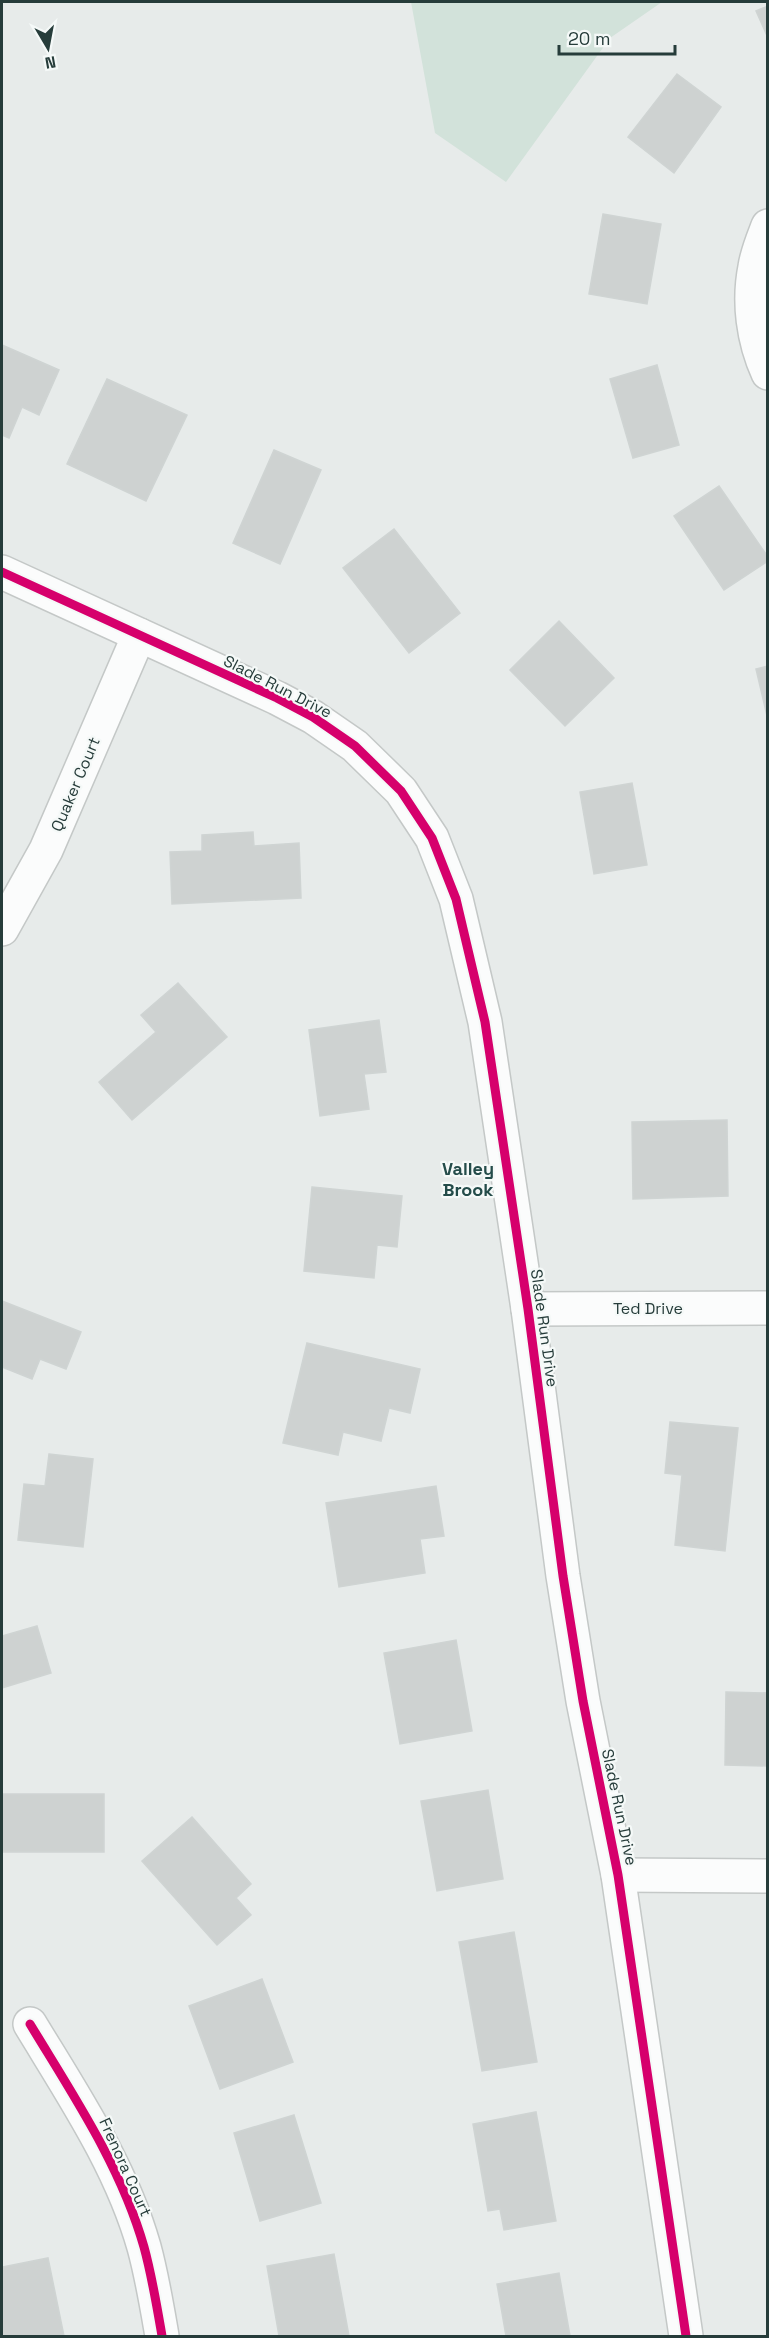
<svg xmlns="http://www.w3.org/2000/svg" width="769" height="2338" viewBox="0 0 769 2338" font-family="'Space Grotesk',sans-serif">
	<rect width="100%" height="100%" fill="#e7ebea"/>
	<path fill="#d2e2da" d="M411 2H662L610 38 506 182 435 133Z"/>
	<g fill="#ced2d1" stroke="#cfd4d3" stroke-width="1.5">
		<path d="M768 6V38L756 11Z"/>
		<path d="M677 74 721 107 674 173 628 137Z"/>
		<path d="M603 214 661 224 647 304 589 294Z"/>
		<path d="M2 345 59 370 39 415 22 407 9 438 2 435Z"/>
		<path d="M657 365 679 445 633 458 610 379Z"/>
		<path d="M107 379 187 415 146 501 67 464Z"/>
		<path d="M274 450 321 470 280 564 233 543Z"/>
		<path d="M719 486 768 557V561L724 590 674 516Z"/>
		<path d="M394 529 460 613 409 653 343 568Z"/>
		<path d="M559 621 614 678 565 726 510 670Z"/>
		<path d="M768 666V720L756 669Z"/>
		<path d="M632 783 647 865 594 874 580 792Z"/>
		<path d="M253 832 254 846 299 843 301 898 172 904 170 852 202 851V835Z"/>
		<path d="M178 983 227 1037 132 1120 99 1082 156 1032 141 1015Z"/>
		<path d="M379 1020 386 1072 364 1074 369 1109 320 1116 309 1030Z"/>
		<path d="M727 1120 728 1196 633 1199 632 1122Z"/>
		<path d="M312 1187 402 1196 397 1247 377 1245 374 1278 304 1271Z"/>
		<path d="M2 1301 81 1332 66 1369 40 1359 32 1379 2 1367Z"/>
		<path d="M307 1343 420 1369 410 1413 389 1408 381 1441 343 1432 338 1455 283 1443Z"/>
		<path d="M670 1422 738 1428 725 1551 675 1545 682 1475 665 1473Z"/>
		<path d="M49 1454 93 1459 83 1547 18 1540 24 1484 45 1486Z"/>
		<path d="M436 1486 444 1536 420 1539 425 1573 339 1587 326 1503Z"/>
		<path d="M37 1626 51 1673 2 1688V1636Z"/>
		<path d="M456 1640 472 1731 400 1744 384 1653Z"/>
		<path d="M726 1692 768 1693V1766L725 1765Z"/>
		<path d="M488 1790 503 1879 437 1891 421 1801Z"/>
		<rect x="2" y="1794" width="102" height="58"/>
		<path d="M192 1817 251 1884 236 1898 251 1915 217 1945 142 1861Z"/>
		<path d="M514 1932 537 2062 482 2071 459 1942Z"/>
		<path d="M262 1979 293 2062 220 2089 189 2006Z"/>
		<path d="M536 2112 556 2221 504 2230 500 2209 488 2211 473 2124Z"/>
		<path d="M294 2115 321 2203 260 2221 234 2133Z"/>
		<path d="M334 2254 349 2336H279L267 2266Z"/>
		<path d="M48 2258 64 2336H2V2267Z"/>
		<path d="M559 2273 570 2336H506L497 2284Z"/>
	</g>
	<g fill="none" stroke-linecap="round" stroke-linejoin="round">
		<g stroke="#c4c8c7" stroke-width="36">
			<g id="street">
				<path d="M768 226C763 239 757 253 755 267 748 302 753 340 768 373"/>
				<path d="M2 572 277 698 313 717 355 746 401 791 432 838 456 899 485 1022 528 1309 563 1576 583 1701 618 1875 686 2336"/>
				<path d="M2 929 46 850 139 635"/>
				<path d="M528 1309 768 1308"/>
				<path d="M618 1875 768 1876"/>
				<path d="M30 2024C73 2095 121 2166 144 2247 152 2276 157 2307 162 2336"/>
			</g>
		</g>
		<use href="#street" stroke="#fbfcfc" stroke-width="33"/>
		<g stroke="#f5f9f8" stroke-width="13">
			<g id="cycleway">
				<path d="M2 572 277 698 313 717 355 746 401 791 432 838 456 899 485 1022 528 1309 563 1576 583 1701 618 1875 686 2336"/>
				<path d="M30 2024C73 2095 121 2166 144 2247 152 2276 157 2307 162 2336"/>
			</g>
		</g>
		<use href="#cycleway" stroke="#d6006c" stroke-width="9"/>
	</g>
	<g text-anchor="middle" stroke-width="4.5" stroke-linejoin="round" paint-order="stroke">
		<g font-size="16" fill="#263c3a" stroke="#f5f9f8">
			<text transform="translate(278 686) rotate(27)" y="6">Slade Run Drive</text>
			<text transform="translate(75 784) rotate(-67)" y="6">Quaker Court</text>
			<text x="648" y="1314">Ted Drive</text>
			<text transform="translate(545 1328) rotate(82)" y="6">Slade Run Drive</text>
			<text transform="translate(620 1807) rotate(78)" y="6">Slade Run Drive</text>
			<text transform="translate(126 2167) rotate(66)" y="6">Frenora Court</text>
		</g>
		<g font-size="18" font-weight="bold" fill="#244c4a" stroke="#f5f9f8">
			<text x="468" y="1175">Valley<tspan x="468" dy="21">Brook</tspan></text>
		</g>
	</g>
	<rect width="769" height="2338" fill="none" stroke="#263c3a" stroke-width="6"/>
	<g transform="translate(48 48) rotate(170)" stroke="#f5f9f8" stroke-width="4.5" paint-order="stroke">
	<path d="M0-4.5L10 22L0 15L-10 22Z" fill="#263c3a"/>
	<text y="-9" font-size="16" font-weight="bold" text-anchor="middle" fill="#263c3a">N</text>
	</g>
	<path d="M559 45v9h116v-9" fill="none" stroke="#263c3a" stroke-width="3"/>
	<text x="568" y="45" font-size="18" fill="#263c3a" stroke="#f5f9f8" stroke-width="4.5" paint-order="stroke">20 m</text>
</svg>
